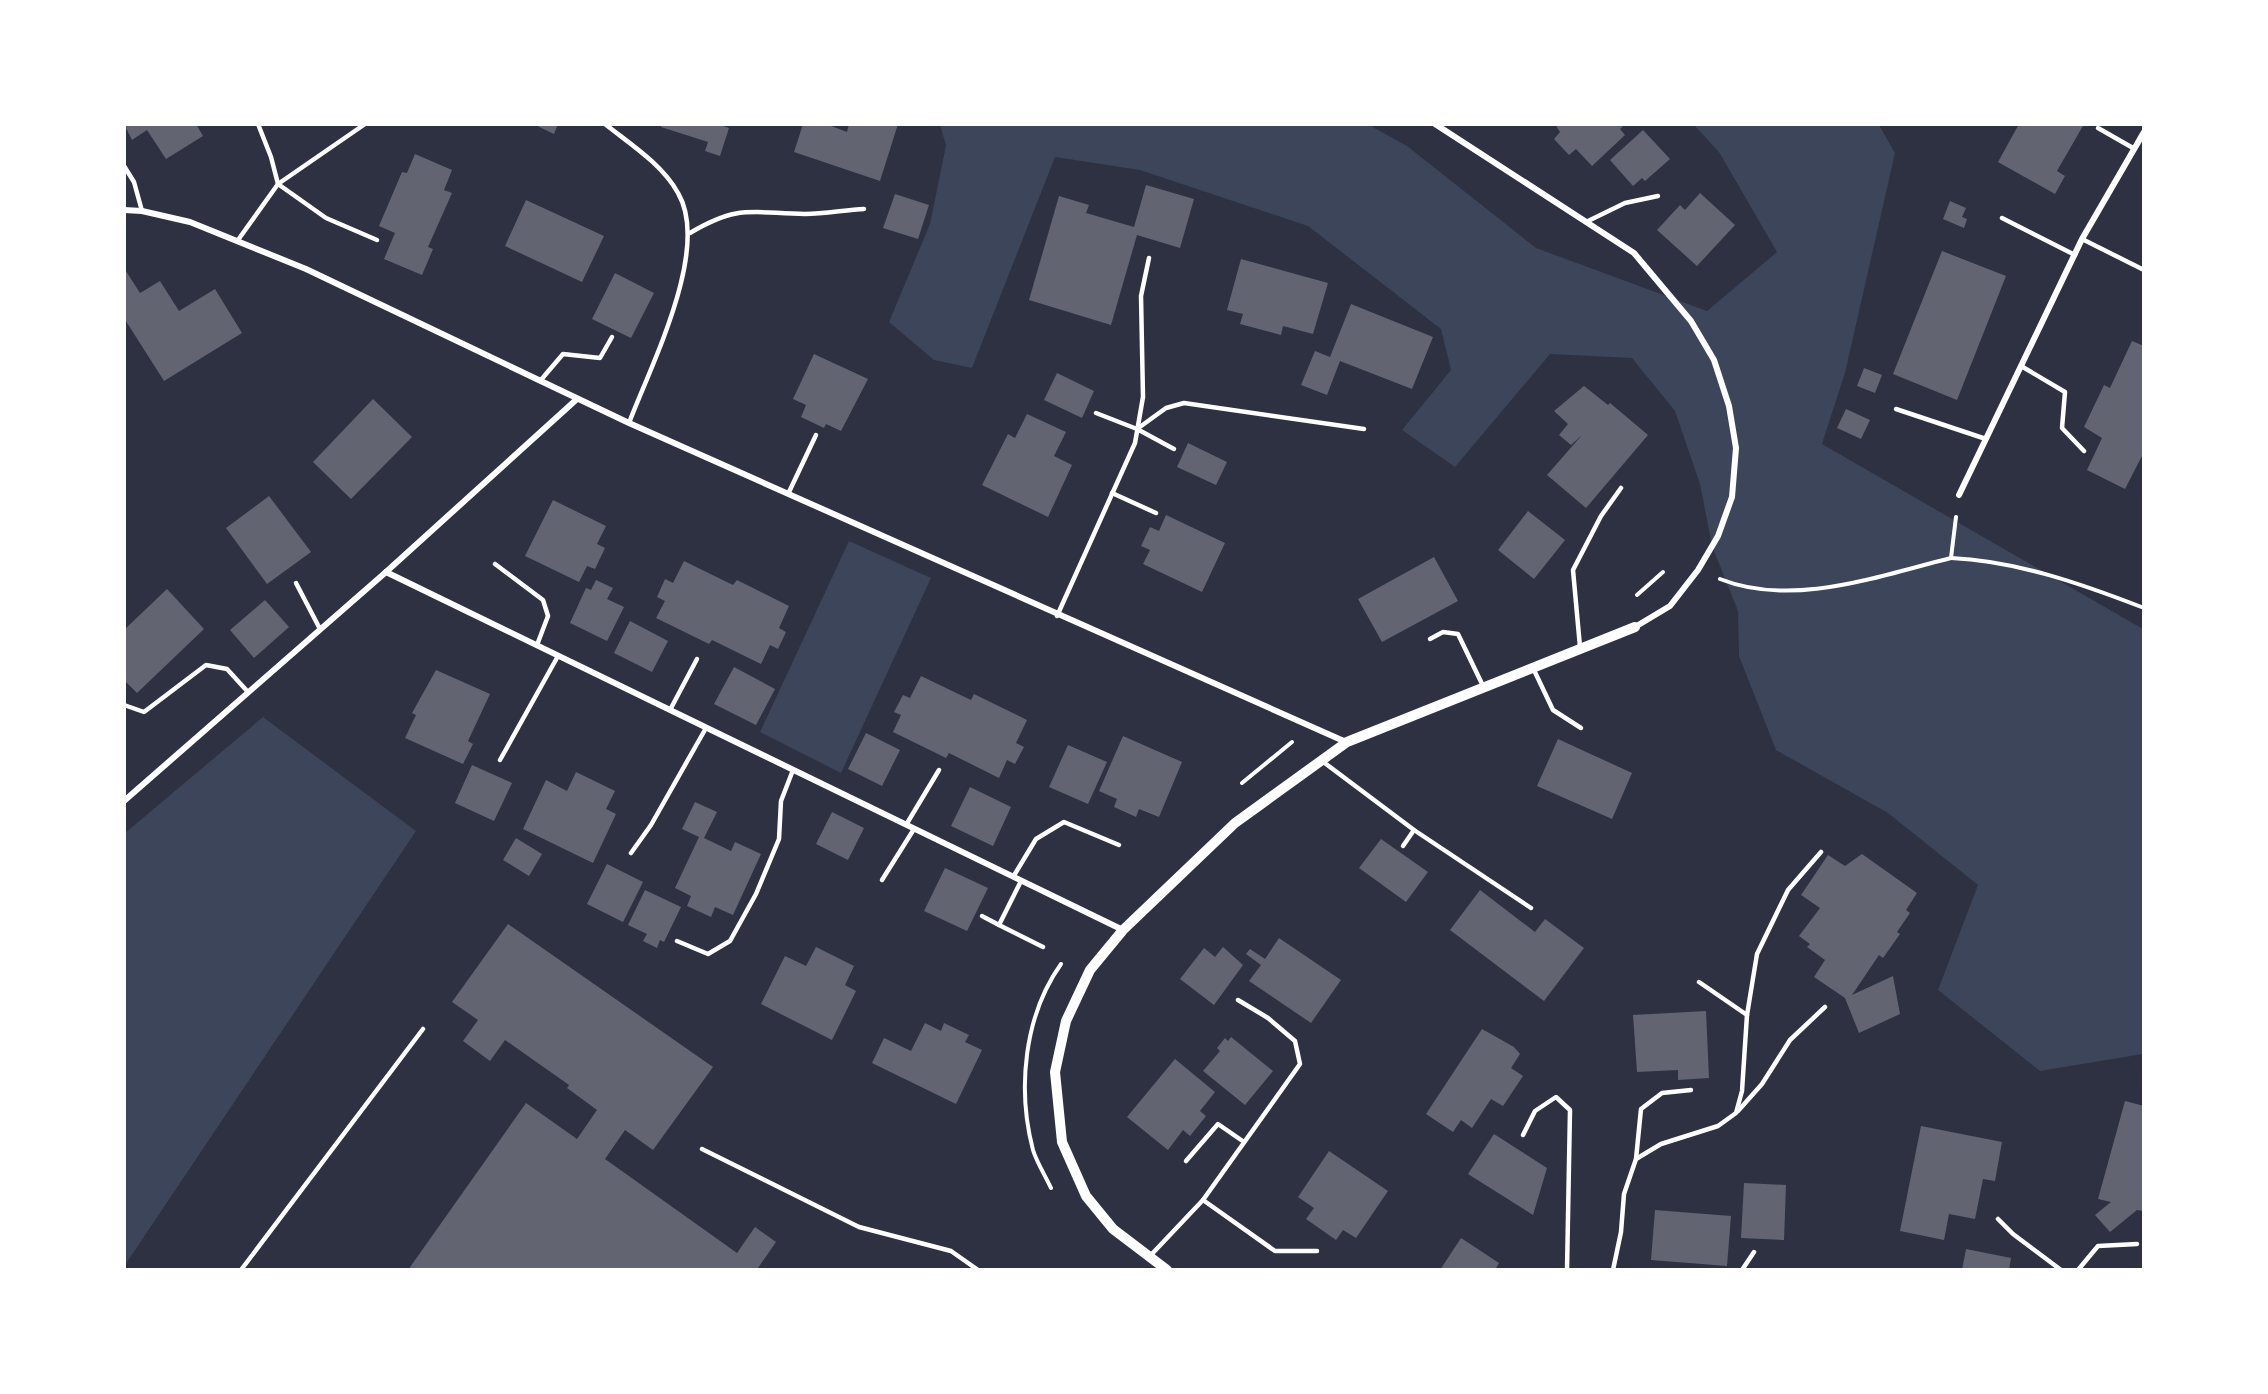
<svg xmlns="http://www.w3.org/2000/svg" width="2268" height="1394" viewBox="0 0 2268 1394" font-family="Helvetica,sans-serif">
	<rect width="100%" height="100%" fill="#2d3142"/>
	<g fill="#3c4559">
		<path d="M940 125H1369L1407 146 1536 248 1707 311 1777 252 1719 152 1694 125H1879L1895 153 1845 373 1822 444 2143 629V1054L2040 1071 1938 990 1978 885 1888 813 1776 750 1739 656 1738 611 1712 546 1700 484 1675 411 1632 358 1550 354 1455 467 1402 430 1451 370 1441 329 1308 226 1140 170 1055 157 972 368 934 360 889 322 930 224 946 145Z"/>
		<path d="M849 541 931 578 841 773 760 732Z"/>
		<path d="M263 717 416 831 125 1265V833Z"/>
	</g>
	<g fill="#626471">
		<path d="M124 124H196L203 136 166 159 147 130 132 140Z"/>
		<path d="M533 124H558L554 134Z"/>
		<path d="M662 124H717L729 128 720 156 705 151 708 142 661 127Z"/>
		<path d="M803 124H826L847 132 849 124H898L880 181 794 152Z"/>
		<path d="M1555 124H1625L1620 129 1625 135 1592 166 1576 149 1569 155 1554 139 1560 132Z"/>
		<path d="M2019 124H2084L2057 171 2065 176 2055 194 1998 162Z"/>
		<path d="M1643 130 1670 159 1645 181 1642 178 1633 186 1610 160Z"/>
		<path d="M415 154 452 170 444 190 452 193 428 247 433 249 422 275 384 259 395 233 379 226 402 172 407 173Z"/>
		<path d="M1146 185 1194 199 1180 248 1137 235 1111 325 1029 300 1059 196 1089 205 1086 213 1134 227Z"/>
		<path d="M1700 193 1735 225 1697 266 1657 230 1680 205 1685 210Z"/>
		<path d="M895 194 929 205 918 239 883 228Z"/>
		<path d="M526 200 604 236 582 282 505 246Z"/>
		<path d="M1950 201 1966 208 1962 217 1967 219 1964 228 1943 219Z"/>
		<path d="M1942 251 2006 276 1957 400 1893 374Z"/>
		<path d="M1241 259 1328 283 1313 334 1283 326 1281 335 1240 324 1243 314 1227 310Z"/>
		<path d="M124 268 140 293 160 281 179 311 215 289 242 333 164 381 124 318Z"/>
		<path d="M615 273 654 293 631 338 592 319Z"/>
		<path d="M1351 304 1433 337 1412 389 1340 361 1327 395 1301 385 1315 351 1330 357Z"/>
		<path d="M2132 341 2144 346V452L2125 489 2087 470 2102 438 2084 427 2104 385 2110 388Z"/>
		<path d="M814 354 868 379 841 431 826 424 824 428 801 417 806 405 793 399Z"/>
		<path d="M1864 368 1882 375 1875 393 1857 386Z"/>
		<path d="M1057 373 1094 391 1082 418 1044 400Z"/>
		<path d="M1584 386 1608 405 1610 403 1648 435 1586 508 1547 475 1582 435 1571 445 1559 435 1568 424 1554 411Z"/>
		<path d="M373 399 412 437 351 499 313 462Z"/>
		<path d="M1846 409 1870 420 1861 439 1837 428Z"/>
		<path d="M1027 414 1066 432 1054 456 1072 465 1048 517 982 485 1008 434 1015 438Z"/>
		<path d="M1188 443 1227 462 1216 485 1177 467Z"/>
		<path d="M269 496 311 552 267 584 226 528Z"/>
		<path d="M553 500 606 526 597 544 605 548 595 569 587 566 579 582 525 556Z"/>
		<path d="M1528 511 1565 540 1534 579 1498 550Z"/>
		<path d="M1166 515 1225 543 1202 592 1143 564 1150 550 1141 546 1150 527 1159 531Z"/>
		<path d="M1434 557 1458 601 1382 642 1358 599Z"/>
		<path d="M684 561 733 585 737 580 789 606 779 628 786 632 778 649 770 645 761 664 712 640 709 644 656 618 665 601 657 597 665 579 673 583Z"/>
		<path d="M596 580 613 588 607 599 624 607 607 641 570 623 586 588 591 590Z"/>
		<path d="M167 589 204 629 137 693 124 680V630Z"/>
		<path d="M265 600 289 627 254 658 230 630Z"/>
		<path d="M630 621 668 641 652 672 614 653Z"/>
		<path d="M734 667 775 689 756 725 714 704Z"/>
		<path d="M436 670 490 694 468 741 473 744 463 764 405 738 416 715 412 713Z"/>
		<path d="M921 676 971 700 974 694 1027 720 1016 743 1024 747 1015 764 1007 760 999 778 949 753 946 758 893 732 901 715 894 712 903 695 910 698Z"/>
		<path d="M866 733 900 750 882 786 848 769Z"/>
		<path d="M1123 736 1182 762 1159 817 1139 809 1136 817 1114 807 1117 799 1099 791Z"/>
		<path d="M1558 739 1632 773 1612 819 1537 786Z"/>
		<path d="M1068 745 1107 762 1088 804 1049 787Z"/>
		<path d="M472 765 512 783 494 821 455 803Z"/>
		<path d="M576 772 615 791 606 809 616 814 593 863 523 829 546 780 567 791Z"/>
		<path d="M970 787 1011 807 993 846 951 826Z"/>
		<path d="M695 802 717 812 704 838 731 851 735 842 761 854 733 915 715 907 711 917 687 906 691 896 675 888 699 837 682 829Z"/>
		<path d="M832 812 864 828 848 860 816 844Z"/>
		<path d="M516 838 542 854 529 876 503 860Z"/>
		<path d="M1381 839 1428 872 1406 902 1359 868Z"/>
		<path d="M1862 854 1917 893 1906 910 1910 913 1897 932 1900 934 1883 958 1879 955 1852 995 1893 976 1900 1014 1859 1033 1845 998 1814 977 1825 960 1807 947 1810 944 1799 936 1820 908 1801 895 1828 855 1845 866Z"/>
		<path d="M607 864 643 882 623 922 587 904Z"/>
		<path d="M945 868 988 888 967 931 924 911Z"/>
		<path d="M645 890 681 907 664 942 660 940 657 948 643 941 647 934 628 925Z"/>
		<path d="M1480 890 1535 932 1545 919 1584 948 1544 1001 1450 930Z"/>
		<path d="M508 924 713 1067 653 1150 625 1130 605 1159 737 1253 755 1227 776 1242 758 1268 761 1270H408L526 1103 577 1139 597 1110 567 1088 569 1085 505 1040 490 1061 463 1041 478 1020 452 1002Z"/>
		<path d="M1279 938 1341 980 1311 1023 1249 981 1261 965 1246 954 1250 949 1265 959Z"/>
		<path d="M816 947 854 966 845 985 856 991 832 1040 761 1004 785 956 806 966Z"/>
		<path d="M1223 947 1243 965 1214 1005 1180 979 1204 948 1215 957Z"/>
		<path d="M1706 1011 1709 1078 1678 1080V1070L1637 1072 1633 1015Z"/>
		<path d="M925 1023 941 1031 944 1023 969 1035 965 1042 982 1050 956 1104 872 1063 884 1038 911 1051Z"/>
		<path d="M1482 1029 1514 1047 1520 1054 1511 1068 1523 1076 1503 1106 1491 1099 1472 1128 1461 1120 1453 1132 1426 1114Z"/>
		<path d="M1231 1037 1273 1071 1245 1105 1203 1071 1220 1051 1217 1048 1225 1038 1228 1041Z"/>
		<path d="M1175 1059 1215 1092 1200 1111 1206 1116 1190 1136 1183 1130 1168 1150 1127 1117Z"/>
		<path d="M2125 1101 2144 1106V1211L2137 1210 2110 1232 2095 1215 2111 1202 2098 1199Z"/>
		<path d="M1921 1126 2002 1142 1995 1181 1983 1179 1975 1219 1949 1214 1944 1240 1900 1231Z"/>
		<path d="M1494 1134 1547 1168 1533 1215 1468 1174Z"/>
		<path d="M1329 1151 1388 1191 1356 1238 1343 1230 1336 1240 1306 1219 1314 1208 1298 1197Z"/>
		<path d="M1744 1183 1786 1185 1784 1240 1741 1238Z"/>
		<path d="M1655 1210 1731 1216 1727 1266 1651 1260Z"/>
		<path d="M1461 1238 1499 1263 1495 1270H1440Z"/>
		<path d="M1966 1249 2011 1258 2009 1270H1962Z"/>
	</g>
	<g fill="none" stroke-linecap="round" stroke-linejoin="round">
		<g stroke="#fff" stroke-width="4">
			<path d="M1951 558C2017 561 2082 584 2144 608"/>
			<path d="M1720 579C1793 608 1878 576 1951 558L1956 517"/>
			<path d="M1637 595 1663 572"/>
			<path d="M1242 783 1292 742"/>
			<path d="M1051 1188C1045 1175 1037 1163 1033 1150 1017 1089 1024 1016 1061 964"/>
		</g>
		<g stroke="#fff" stroke-width="4.5">
			<path d="M258 124 271 157 278 184 326 218 377 240"/>
			<path d="M605 124C630 144 662 164 678 193 711 249 651 365 629 423"/>
			<path d="M2098 128 2133 148"/>
			<path d="M124 166 134 182 142 211"/>
			<path d="M2002 218 2075 255"/>
			<path d="M1586 222 1625 203 1658 196"/>
			<path d="M690 233C739 204 752 213 805 214 824 214 845 210 864 209"/>
			<path d="M2082 239 2144 270"/>
			<path d="M238 240 278 184 365 124"/>
			<path d="M2021 366 2065 392 2062 428 2084 451"/>
			<path d="M540 381 563 354 600 358 612 337"/>
			<path d="M1896 409 1986 439"/>
			<path d="M1096 413 1137 429 1174 449"/>
			<path d="M1137 429 1166 408 1184 403 1364 429"/>
			<path d="M789 492 816 435"/>
			<path d="M1112 493 1156 513"/>
			<path d="M495 564 543 600 548 616 537 645"/>
			<path d="M296 583 320 629"/>
			<path d="M1057 616 1135 443 1143 397 1141 296 1149 258"/>
			<path d="M1430 639 1443 632 1458 634 1484 688"/>
			<path d="M1580 647 1573 570 1601 516 1621 488"/>
			<path d="M1533 668 1553 710 1581 728"/>
			<path d="M124 705 144 712 206 665 227 669 248 692"/>
			<path d="M670 710 697 659"/>
			<path d="M500 760 558 656"/>
			<path d="M1322 761 1414 830 1531 908"/>
			<path d="M906 825 939 770"/>
			<path d="M1403 846 1414 830"/>
			<path d="M631 853 651 825 706 728"/>
			<path d="M1013 877 1036 839 1064 822 1119 845"/>
			<path d="M882 880 914 829"/>
			<path d="M1021 881 999 925 1043 947"/>
			<path d="M982 916 999 925"/>
			<path d="M677 941 708 954 730 941 756 894 779 839 781 801 793 770"/>
			<path d="M1699 982 1747 1015"/>
			<path d="M1738 1111 1762 1084 1790 1040 1825 1007"/>
			<path d="M1523 1135 1535 1111 1556 1097 1570 1110 1567 1270"/>
			<path d="M702 1149 859 1227 951 1251 978 1270"/>
			<path d="M1636 1159 1641 1109 1662 1093 1691 1090"/>
			<path d="M1186 1161 1218 1124 1244 1142"/>
			<path d="M1203 1200 1275 1251H1317"/>
			<path d="M1998 1219 2013 1234 2061 1270"/>
			<path d="M1150 1256 1203 1200 1300 1064 1295 1041 1268 1018 1238 1000"/>
			<path d="M241 1270 423 1029"/>
			<path d="M1613 1270 1621 1232 1624 1194 1636 1159 1661 1144 1718 1126 1736 1113 1742 1091 1747 1015 1757 954 1788 890 1821 852"/>
			<path d="M1742 1270 1754 1252"/>
			<path d="M2078 1270 2098 1246 2137 1244"/>
		</g>
		<g stroke="#fff" stroke-width="6">
			<path d="M1435 124 1634 253 1691 321 1714 360 1729 406 1736 448 1732 497 1718 536 1698 570 1670 606 1635 627"/>
			<path d="M124 210 142 211 190 222 306 269 629 423 1346 742"/>
			<path d="M1959 495 2082 239 2144 132"/>
			<path d="M386 572 1123 930"/>
			<path d="M124 801 386 572 577 399"/>
		</g>
		<path stroke="#fff" stroke-width="10" d="M1167 1270 1113 1229 1086 1196 1062 1142 1055 1072 1066 1021 1090 970 1123 930 1235 823 1347 742 1635 627"/>
	</g>
	<rect width="2268" height="1394" fill="none" stroke="#ffffff" stroke-width="252"/>
</svg>
